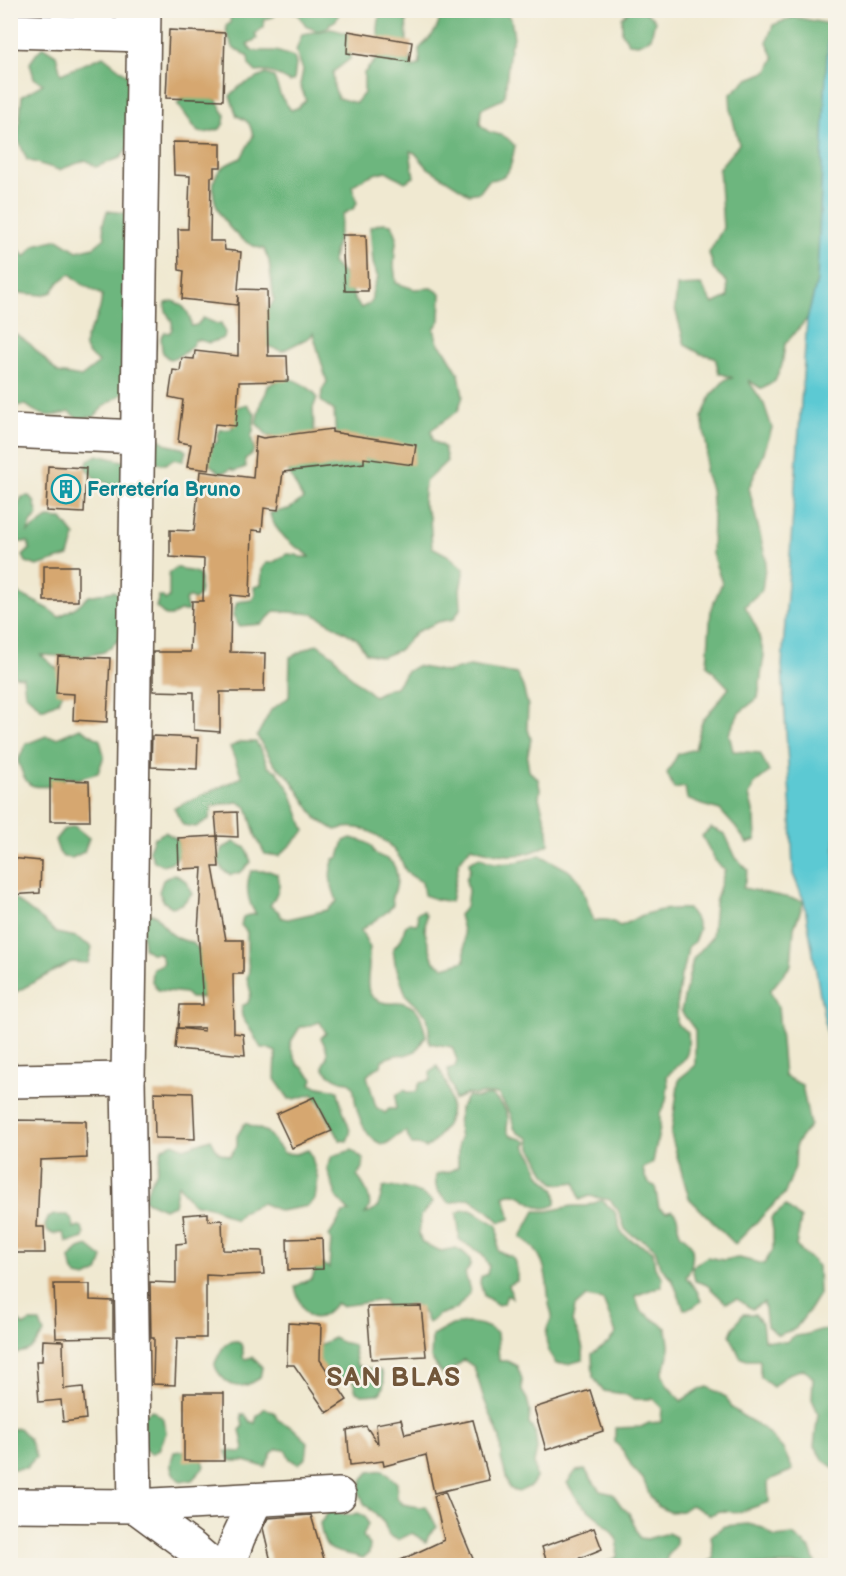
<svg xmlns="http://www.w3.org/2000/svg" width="846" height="1576" viewBox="0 0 846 1576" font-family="'Balsamiq Sans',sans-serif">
	<rect width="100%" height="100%" fill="#f7f3e8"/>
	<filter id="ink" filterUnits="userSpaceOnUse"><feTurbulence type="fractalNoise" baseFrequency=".0167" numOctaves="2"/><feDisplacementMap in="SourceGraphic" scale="12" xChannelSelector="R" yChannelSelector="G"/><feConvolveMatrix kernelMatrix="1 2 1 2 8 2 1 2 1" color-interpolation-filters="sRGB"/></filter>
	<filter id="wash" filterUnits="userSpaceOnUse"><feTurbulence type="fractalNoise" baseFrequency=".008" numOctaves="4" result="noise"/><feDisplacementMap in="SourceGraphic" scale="24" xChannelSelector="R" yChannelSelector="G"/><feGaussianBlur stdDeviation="1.35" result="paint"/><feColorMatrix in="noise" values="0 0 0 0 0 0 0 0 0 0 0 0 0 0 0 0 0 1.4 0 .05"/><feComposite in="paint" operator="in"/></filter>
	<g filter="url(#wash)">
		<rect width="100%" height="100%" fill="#f0e9d1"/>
		<g fill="#6db67e" stroke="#54704e" stroke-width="1.5">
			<path d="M467 10 504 11 511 19 514 38 510 47 508 65 505 95 501 100 481 109 480 124C490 137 497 131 507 138 510 140 512 143 515 146 510 166 513 178 489 180L480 192 469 194 428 168 415 153 410 151 414 177 405 182 386 171C373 173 363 178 352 186L357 203 353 209 343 214 332 263 350 280 354 299 361 308 371 303 373 289 378 278 373 263 370 227 382 223 392 224 397 237 395 250 394 266 396 283 414 289 432 288 441 294 440 320 434 329 438 343 446 352 459 374 463 396 458 411 431 430 433 441 444 447 447 461 425 482 423 503 430 518 432 547 449 556 464 569 460 590 461 607 454 619 438 622 416 632 399 650 382 657 366 653 357 639 314 614 275 611 262 624 239 626 233 615 237 602 252 600 255 595 254 587 261 585 262 569 266 563H272L287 554 297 555 300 557H310C305 551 299 549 293 545 284 538 271 524 270 513L289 509 303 499 289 473 291 452 276 437 268 436 256 423 261 402 266 393 268 386C285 375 291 377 307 387 312 391 315 392 317 398L313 408 314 430 336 439 334 411 321 401 322 390 327 382 313 333 310 337 282 351 267 346 260 312 269 309 274 300 269 261 264 249C236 244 206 207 215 178 219 167 231 162 241 158L253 136C250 123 249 121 237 116L230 96 240 86 266 74 274 77 281 97 291 110 297 108 306 100 300 85 303 70 296 51 302 34 332 29 350 34V59L333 72 334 87 338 98 356 103 364 93V73L379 56 378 29 380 11H406L407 47 413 68 420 64 419 49C426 42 435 34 438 25 440 19 439 15 443 11 451 11 459 12 467 10Z"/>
			<path d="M630 10 644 11 655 20 651 38 638 44 629 43 622 33V18Z"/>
			<path d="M239 11H273L276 14 272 17 264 19V27L255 34 257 39 247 44 252 51H276L294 57 296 64 294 80 290 82C279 75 269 70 256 72L249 65 248 57 240 51 234 49 227 34 226 26 230 23 231 13Z"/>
			<path d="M290 11H340L336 20 330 24 329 27 318 31 307 27 298 14Z"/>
			<path d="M794 17 830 24 826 73 817 281 807 319 785 344 782 365 775 381 762 389 748 380 764 404 772 428 762 458 749 488 766 560 762 590 745 606 757 629 764 655 758 698 739 713 729 734 733 751 760 753 769 772 755 783 749 795 755 819 756 840 747 843 736 828 720 810 702 805 687 799 685 787 674 789 667 773 678 754 695 749 702 722 729 688 707 665 711 609 722 583 712 554 713 517 711 489 705 472 707 449 702 417 712 394 726 379 733 378 719 373 715 357 701 354 685 345 675 308 677 286 701 285 713 304 728 297 727 282 714 270 709 253 723 228 719 168 739 144 731 112 730 95 746 80 768 71 774 58 767 42 773 25Z"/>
			<path d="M43 47 56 55 61 74 103 56 131 78 128 149 120 158 96 167 86 160 59 170 27 160 18 139 22 96 43 84 34 78 30 63 37 53Z"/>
			<path d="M187 96 216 99 225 115 224 123 220 129 205 133 198 132 177 103Z"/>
			<path d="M107 211 125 213 150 323 156 341 153 360 137 384 104 406 94 417 77 418 69 412C51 418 41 417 26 405L11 406V336L17 335 30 344 58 373 81 377 99 363C71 343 91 336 98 314 101 308 101 301 102 295L82 284 70 274 59 282 52 292 43 295 19 293 11 300V248L16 246 25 257 35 245 58 239 77 251 94 247 105 238 103 224Z"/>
			<path d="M173 301C185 305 191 315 191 326L197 325 203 318 217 324 221 323 225 333 224 338 209 343 200 340H195C191 350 180 356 170 359 160 354 162 347 161 337L165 332 169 333 171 331C177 319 162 315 166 303Z"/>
			<path d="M247 404 255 414 253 432 251 436 254 449 252 454 245 459 246 467 235 471 231 469 225 472H219L208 463 212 446 218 441V435L220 430 232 429 234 408Z"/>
			<path d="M156 437 168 445 182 448 186 451 183 461 174 459 166 464C151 464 151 454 149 442Z"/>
			<path d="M97 455 127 462 122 497 110 489 107 483 95 478 86 468 88 460Z"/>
			<path d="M29 496 34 501 38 515 31 523 28 532 48 518 62 519 75 536 69 556 37 566 26 562 23 556 30 549 28 542H17C7 518 11 519 22 497Z"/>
			<path d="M176 568H180C187 574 190 567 200 576V595L194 600 189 597 185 601 188 611H180L171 616H166L156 607 159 596 163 597 165 600 169 597V573Z"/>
			<path d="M10 589 47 608 59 617 76 607 89 596 114 591 131 604 125 635 104 652 81 657 41 655 70 680 58 702 42 709 25 693 23 677 15 676 11 664V648L18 641 11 636Z"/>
			<path d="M317 644 334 656 349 675 374 696 389 688 396 687 406 672 416 666 446 672 470 666 517 674 523 687 528 706 527 726 531 739 527 758 529 771 538 779 540 789 539 798 548 830 549 844C521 861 500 856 471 847L459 862 451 902 435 899 424 895 422 882C417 879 410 876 406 871 403 868 403 862 400 858 384 835 362 822 335 830L317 819 289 777 274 764 257 736 271 710 289 697 290 657Z"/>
			<path d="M80 728 100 740 104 756 98 773 78 779 66 777 58 786C28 787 28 790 18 761L26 744 46 736 57 738Z"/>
			<path d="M240 742H256L264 756 268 767 277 771 291 792 305 831 279 856 265 854 256 837 247 807 238 802 223 804 212 807 209 819 196 827 183 825 174 808 242 777 230 747Z"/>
			<path d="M74 826 89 838 84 852 72 858 63 857 59 852 55 840 63 830Z"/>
			<path d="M711 828 725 834 736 858 748 870 743 888 804 901 794 928 791 965 770 991 778 1006 784 1076 802 1085 810 1125 796 1144 795 1167 785 1193 735 1244 689 1198 671 1135 679 1079 695 1066V1030L681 1011 693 959 712 937 715 903 725 870 716 862 702 836Z"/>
			<path d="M165 832 177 839 182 852 173 862 162 865 154 861 149 850 154 838Z"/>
			<path d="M351 838C357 840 366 841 370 845 373 847 373 851 375 853 379 857 384 857 389 860 399 867 399 887 392 896L393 904 388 911 361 930 370 948C368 954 369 960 369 966 368 982 363 996 382 1002 389 1004 394 1004 401 1002 421 1008 421 1016 426 1036L416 1051 405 1055C398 1053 389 1057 382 1060L381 1066 373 1070 367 1076 376 1107 385 1113 389 1109H396V1095L405 1090 407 1092H416L420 1083 431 1080 430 1073 437 1066C447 1080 454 1102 449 1118 447 1124 443 1130 439 1135 435 1141 432 1145 425 1148L419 1145H412L406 1132C397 1133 393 1141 385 1144 381 1145 380 1143 376 1141 364 1134 357 1113 355 1100 354 1093 355 1087 349 1082 339 1082 330 1076 323 1068L324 1062C331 1055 325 1046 321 1038L326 1033 320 1022C313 1023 308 1028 300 1027L290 1043 291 1049 298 1065 303 1068 313 1079 311 1084C319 1089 329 1087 338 1091 340 1105 346 1117 350 1131V1134L347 1141 340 1140 321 1105 313 1094 295 1099H289L275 1079 276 1052 267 1048H261C257 1042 254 1035 250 1029 244 1019 240 1019 242 1006L248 1003 251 993 247 978 249 971 247 953V932L241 925 243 918 245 916 256 914C247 902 245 885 251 871H269L277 874C283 886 276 895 270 906L278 911 282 918 288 919 327 910 337 901C331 884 327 876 334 859L339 857 344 841Z"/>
			<path d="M234 842 246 848 251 862 241 872 231 875 223 870 218 860 223 848Z"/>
			<path d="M540 855 568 870 579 880 594 921C605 918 611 920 620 926 627 924 632 920 638 917 654 910 672 908 688 909L696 920 699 929 694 942 688 947 685 965 681 975 677 1003V1024L688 1032C690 1061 685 1057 667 1076L668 1085 666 1101 660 1114V1127L653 1162 643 1169C645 1178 646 1183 655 1186L659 1208 666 1212 672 1210C682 1219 675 1224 680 1233 682 1237 688 1239 690 1243 695 1252 692 1269 686 1277L697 1291 701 1301C695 1306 692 1309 684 1309L672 1279 660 1266 655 1249 648 1243 630 1234 625 1229 618 1210 610 1200 589 1196 580 1200 575 1182 561 1184 554 1183 544 1172 537 1157 531 1148 529 1138 518 1133 514 1128 511 1115 498 1094H481L475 1095 467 1094 454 1100 453 1089 450 1083 448 1070 455 1067 457 1060 452 1047 429 1043V1029L427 1016 406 995 395 963 393 949 402 938 405 927 409 923 416 924 418 922 417 913 423 911 426 915 425 932 434 962 444 967 465 961 464 934 459 915 466 907 468 891 466 880 470 869 469 862 480 857C497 869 522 862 540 855Z"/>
			<path d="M174 874 186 881 192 894 182 904 172 907 164 902 159 892 163 880Z"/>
			<path d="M11 896 45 922 56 933 76 937 92 947 88 963 71 962 16 992 11 993Z"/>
			<path d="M147 913 156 915C166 930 174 940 192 942L205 956 203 998H190L185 993 158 990C151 983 150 978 153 968L163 964 162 958 159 953H151L144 948 141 919Z"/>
			<path d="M490 1095C498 1100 506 1107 508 1117 509 1123 504 1131 510 1135 516 1139 523 1137 528 1143L525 1145C527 1151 531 1153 533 1157 537 1163 537 1171 541 1176 551 1189 557 1183 556 1204 534 1219 524 1185 504 1196L509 1212 510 1219 500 1222 488 1211 469 1198 450 1203C438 1192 434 1191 436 1174L448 1172 458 1167V1143L460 1139 458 1125 460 1108 468 1096 476 1098Z"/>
			<path d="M245 1123 267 1132 284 1153 296 1154 308 1150 311 1154 318 1179 315 1199 308 1206 280 1211 262 1203 242 1212 235 1220 214 1208 192 1203 178 1184 174 1205 164 1209 144 1200 150 1183 156 1173 162 1148 173 1143 184 1148 211 1139 218 1152 230 1156 237 1146V1136Z"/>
			<path d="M352 1150 363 1159V1168L357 1176C365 1186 376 1204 365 1214 380 1211 379 1202 383 1188 396 1184 424 1192 433 1202L421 1216 419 1235 422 1243 441 1251 456 1248C462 1251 473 1258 470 1265 469 1268 467 1271 465 1273L470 1291 469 1294 456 1309 438 1315 432 1321 428 1323 424 1314 415 1304H408L398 1313 389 1314 384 1300 341 1306 336 1303C313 1332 302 1314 295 1287L301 1283 312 1279 316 1267 323 1264 329 1268 331 1240 329 1236 343 1213 350 1212 337 1198 327 1168 332 1156Z"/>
			<path d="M602 1200 615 1212 621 1232 629 1239 653 1251 655 1268 663 1278 661 1286 635 1296 640 1310 666 1328C671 1347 670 1355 662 1373L667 1385 681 1401 700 1389 708 1387 726 1397 732 1408 743 1416 763 1428 783 1449 793 1470 774 1478 768 1482 769 1502 740 1512 719 1511 710 1515 691 1505 682 1511 670 1512 657 1506 650 1496 643 1479 632 1467 624 1452 615 1442V1428L641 1427 649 1423 661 1422 662 1408 653 1399H634L624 1394 604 1391 593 1377 592 1354 608 1343 616 1333 603 1300 586 1297 575 1307 572 1322C579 1334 585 1347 583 1360L568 1364H556C549 1353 544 1343 547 1329 548 1325 551 1320 552 1316 552 1312 549 1307 549 1303 546 1274 547 1255 521 1237L535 1211H548L572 1206H586Z"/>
			<path d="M786 1206 801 1219 796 1246 818 1266 819 1294 808 1312 795 1329 778 1335 767 1326 764 1302 752 1309 737 1299 726 1303 707 1285 695 1281 692 1267 707 1257 723 1260 739 1258 764 1264 773 1250V1231L771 1218Z"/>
			<path d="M463 1210H471L497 1225C500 1233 497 1242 498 1251L508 1256H512C517 1265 517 1271 517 1281L509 1285 512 1298 507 1295 504 1303 498 1305 484 1296 480 1283 481 1277 487 1274 489 1266C479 1245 473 1252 459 1239 460 1230 457 1222 457 1213Z"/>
			<path d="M54 1215H68L73 1222 74 1228 79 1226 82 1227 84 1234 83 1238 75 1241 67 1242 63 1233 53 1234 47 1231 45 1226 48 1218Z"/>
			<path d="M88 1246 103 1258 98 1272 86 1278 77 1276 73 1272 70 1259 77 1250Z"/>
			<path d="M11 1311 23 1326 30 1322H40L44 1333C35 1345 32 1352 16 1353L11 1349Z"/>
			<path d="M743 1314H755L762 1323 764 1340 786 1342C796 1333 797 1337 808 1334 819 1331 824 1325 835 1335V1467L834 1468 823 1460 814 1446 818 1413 812 1399 813 1378 804 1369 788 1374 773 1387 760 1377V1360H747L740 1357 730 1335 733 1328Z"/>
			<path d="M466 1323C478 1323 487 1325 497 1333L499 1361H507L517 1366 522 1379V1391L527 1399 530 1411 529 1424 535 1432 537 1449 534 1463 536 1478 531 1486 518 1492 509 1488 501 1458 500 1438 484 1399 474 1367 464 1360 453 1369 442 1374 431 1358 432 1336 452 1325Z"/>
			<path d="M334 1338C341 1344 345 1342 353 1345L357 1366 381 1371C385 1380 385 1385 380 1394L362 1395 356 1392 351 1373 341 1382 329 1381 317 1372 318 1346Z"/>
			<path d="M236 1341 241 1344 243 1351V1357L245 1359 252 1357 262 1367 260 1378C246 1387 234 1391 222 1377 219 1373 215 1369 215 1364 215 1362 218 1357 219 1355 223 1346 226 1342 236 1341Z"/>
			<path d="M265 1408 275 1413 278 1420 293 1428 308 1442 306 1458 298 1464 290 1459 285 1450 277 1449 272 1453 265 1467 245 1461H234L229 1460 226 1451 242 1452 244 1448 240 1430 243 1427 241 1415H245L251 1422 255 1423 257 1416Z"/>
			<path d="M152 1410 164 1419 166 1433 159 1450 151 1454 144 1449V1415Z"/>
			<path d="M19 1428 29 1439 36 1457 26 1468 11 1469V1429Z"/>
			<path d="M191 1450 200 1453 205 1466 192 1480 181 1482C169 1471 169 1466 174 1452Z"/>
			<path d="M383 1470 397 1483V1498L402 1504 419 1507 426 1506 437 1527 429 1535 426 1542 412 1533 398 1540 389 1536 384 1523 364 1503 359 1491 363 1479 369 1472Z"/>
			<path d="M585 1470 600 1491 613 1494 622 1507 629 1513 640 1538 647 1539 668 1533 676 1537C678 1546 672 1550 667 1557 667 1558 666 1564 665 1565H609L608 1561 617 1557 618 1542 612 1532 603 1522 580 1503 567 1483 576 1471Z"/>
			<path d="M329 1512 351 1515 358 1513 365 1516 368 1524 363 1536 370 1545 369 1553 363 1558C338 1549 324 1559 320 1523Z"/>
			<path d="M748 1524 763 1528 775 1537 793 1535 810 1549 816 1565H702L714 1559 711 1536 724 1526Z"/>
		</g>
		<path fill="#5cc9d3" stroke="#4c7a78" stroke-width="1.5" d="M830 11H836L835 1082 804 901 793 874 791 815 782 665 807 320 817 281 826 73Z"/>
		<g id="blocks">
			<g fill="#d6a76f">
				<path d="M169 30 225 33 223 100 166 98Z"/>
				<path d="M348 31 412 42 409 62 347 53Z"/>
				<path d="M173 142 221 143V167H214V177H211L210 241H224L225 250 241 252 238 289 267 290 268 356H287L288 381 239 382 236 426 215 424 209 470 187 467 191 444 178 442 183 400 169 397 173 370 180 371 182 358 194 359 195 351 238 356V295L237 305 182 299 184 271 179 270 178 229H188L190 176 174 175Z"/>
				<path d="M342 235H366L368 291H345Z"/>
				<path d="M332 429V432L416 445 413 465 364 458V463L283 472 278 510 264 508 262 531 252 530 250 597 231 595 230 652 265 653 264 692H220V732L194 730V692L153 691V652H190L192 601H203L204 559 170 557V530L194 531 200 471 253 478 256 436 263 438Z"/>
				<path d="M48 466 86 468 84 513 46 511Z"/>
				<rect x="44" y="566" width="34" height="35"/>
				<path d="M58 656 110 658 107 722 73 720 74 694 56 693Z"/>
				<path d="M152 736 198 738 197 769 151 767Z"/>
				<path d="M50 779 89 781 90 821H50Z"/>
				<path d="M237 812 238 837 217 836 215 813Z"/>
				<path d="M217 836 219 867H213L226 940H243V974H233L234 1033 243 1034 245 1055 175 1049 177 1028 204 1031V1028H178L180 1005H203L198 931 202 868 179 869 178 838Z"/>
				<path d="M10 858 41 861 40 893 10 895Z"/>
				<path d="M154 1092 193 1093 195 1139 155 1138Z"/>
				<path d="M314 1097 332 1131 292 1148 276 1114Z"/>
				<path d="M10 1120 86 1121 87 1158 40 1160 37 1227H44L45 1253H10Z"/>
				<path d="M208 1213V1221L222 1220 223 1250 262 1251 264 1274 226 1276 206 1275V1338H177L175 1385 153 1384 154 1338H151L150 1282 176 1283V1244L186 1243 183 1215Z"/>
				<path d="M322 1238 323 1269 288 1270 287 1239Z"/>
				<path d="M54 1284H90V1300L113 1301V1337L56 1338Z"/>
				<path d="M421 1306 426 1356 371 1359 367 1307Z"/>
				<path d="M288 1323 321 1325 320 1360 347 1400 327 1413 294 1365H287Z"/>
				<path d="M43 1340 63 1341 64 1389 83 1387 86 1419 63 1422 61 1400 39 1402 36 1361H42Z"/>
				<path d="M590 1390 603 1431 546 1450 534 1408Z"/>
				<rect x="184" y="1393" width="40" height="68"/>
				<path d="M401 1419 405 1434 473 1420 489 1480 434 1493 426 1455 384 1466 383 1461 350 1465 347 1430 366 1426 378 1444 376 1424Z"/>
				<path d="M445 1492 476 1566H388L444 1540 434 1496Z"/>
				<path d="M311 1515 326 1566H272L263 1528 268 1518Z"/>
				<path d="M594 1528 602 1549 560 1566H548L542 1547Z"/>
			</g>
		</g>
	</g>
	<g filter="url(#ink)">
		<use href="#blocks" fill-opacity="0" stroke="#564739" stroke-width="1.5"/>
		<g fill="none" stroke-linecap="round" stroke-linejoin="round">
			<g stroke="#564739" stroke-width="36">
				<g id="minor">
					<path d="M144 10 128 1079 135 1506 192 1548 213 1566"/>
					<path d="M10 31 143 35"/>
					<path d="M10 431 137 437"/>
					<path d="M10 1081 128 1079"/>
					<path d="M10 1505 135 1506 339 1495"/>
					<path d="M228 1566 238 1538 256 1500"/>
				</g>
			</g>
			<use href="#minor" stroke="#fff" stroke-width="33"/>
		</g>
	</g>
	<defs>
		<g id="building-ring" transform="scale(1.5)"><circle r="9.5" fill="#f7f3e8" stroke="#0f9aa8" stroke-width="1.5"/><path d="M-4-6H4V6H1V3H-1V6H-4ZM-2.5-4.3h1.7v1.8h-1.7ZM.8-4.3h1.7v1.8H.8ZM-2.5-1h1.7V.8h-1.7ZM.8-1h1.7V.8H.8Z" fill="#0f9aa8"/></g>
	</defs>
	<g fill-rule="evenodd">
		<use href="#building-ring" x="66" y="489"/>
	</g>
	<g text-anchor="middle" stroke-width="5" stroke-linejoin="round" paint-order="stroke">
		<g font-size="20" font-weight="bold" fill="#0d838f" stroke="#f7f3e8" text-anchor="start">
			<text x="87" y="496">Ferretería Bruno</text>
		</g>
		<g font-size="26" font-weight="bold" letter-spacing="1.5" fill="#71563a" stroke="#f7f3e8">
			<text x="394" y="1386">SAN BLAS</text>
		</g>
	</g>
	<rect width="846" height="1576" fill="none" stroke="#f7f3e8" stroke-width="36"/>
</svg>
